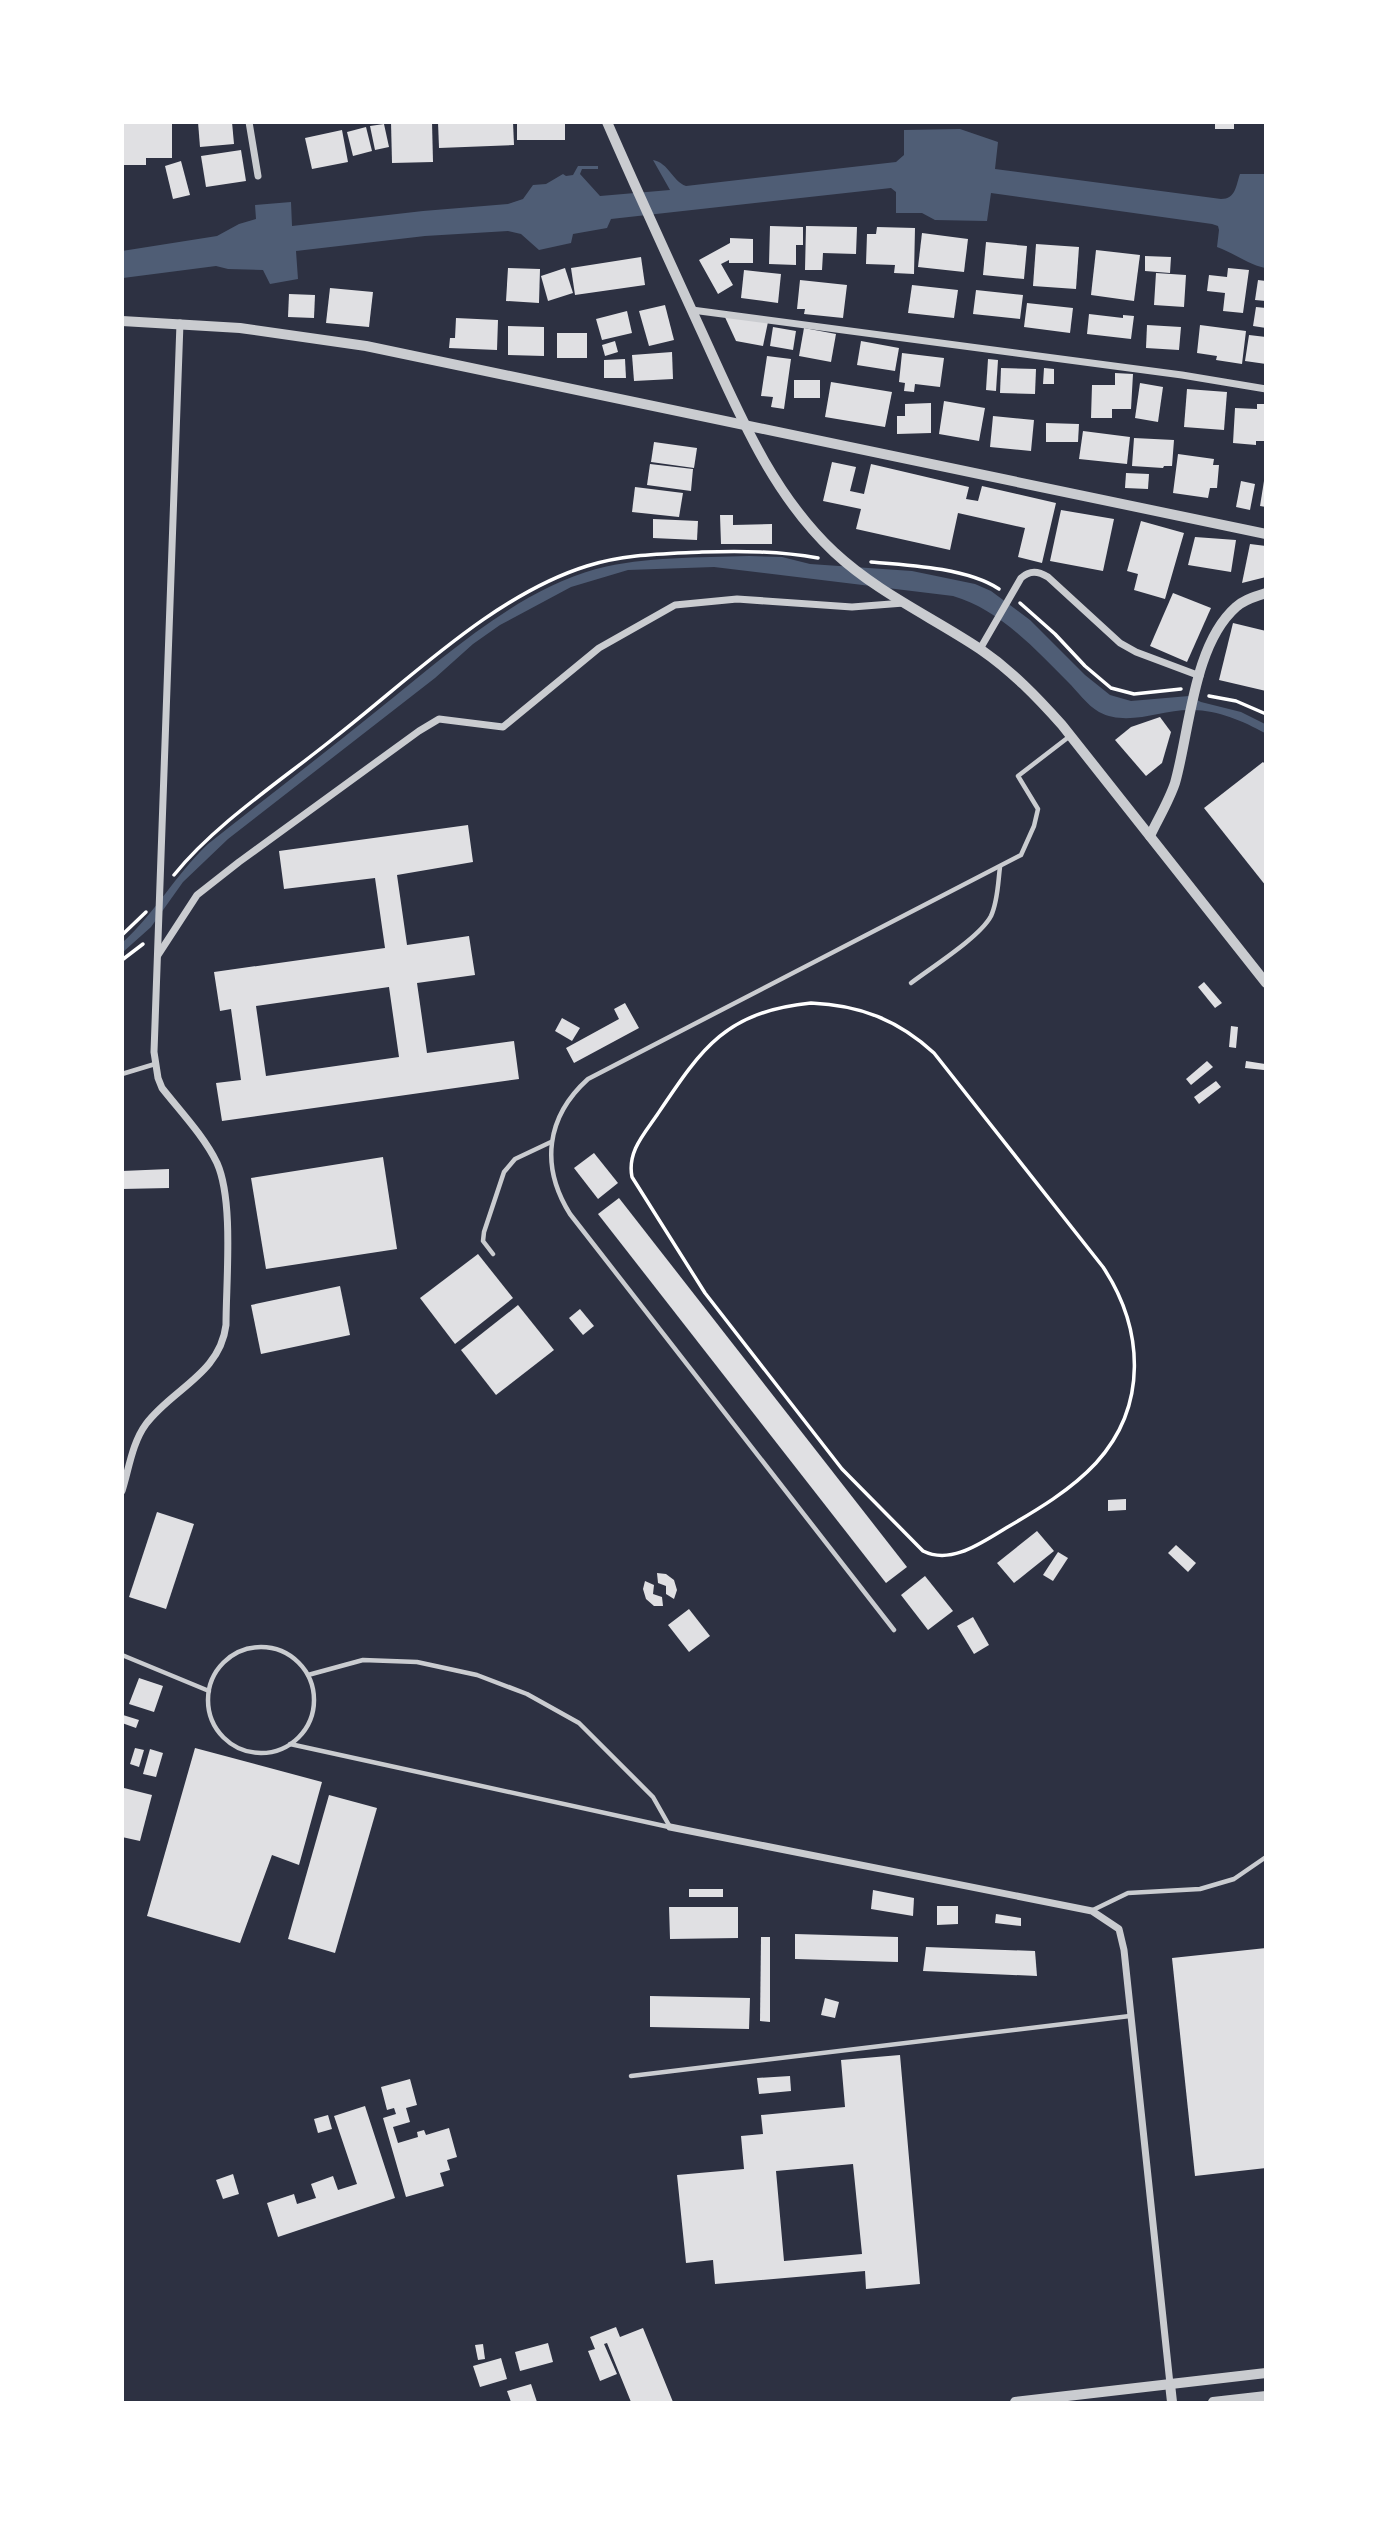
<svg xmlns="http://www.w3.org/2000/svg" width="1388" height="2525" viewBox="0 0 1388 2525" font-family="Commissioner,sans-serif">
	<rect width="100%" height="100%" fill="#2d3142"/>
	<g fill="#4f5d75">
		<path d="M960 129 998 142 995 169 1221 199C1236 199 1236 185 1240 174H1265V268C1247 264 1234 253 1217 247L1219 230 1218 226 1212 224 991 193 987 221 935 220 922 213H896V192L891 188 611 219 607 228 573 234 571 243 539 250 521 234 508 231 425 236 296 251 298 279 270 284 263 270 228 269 216 266 123 278 122 251 217 236 239 224 256 219 255 205 291 202 292 226 423 211 508 204 523 199 533 185 546 184 563 174 566 176 573 175 578 166H598V169H582L580 174 600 196 670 190 653 160C669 163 672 181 686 186L896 162 904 155V130Z"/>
		<path d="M749 556 782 557 810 564 912 571 975 584 991 591 1030 620 1085 675 1110 695 1131 701 1189 696 1201 702 1241 712 1265 724V733C1243 721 1216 709 1189 710 1161 710 1127 727 1099 712 1087 705 1077 691 1068 682 1035 649 999 609 953 596L714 567 628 570 571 587 500 625 473 644 435 678 228 839 183 882 151 927 123 952V942C155 913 176 874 208 844 265 799 322 755 379 709 443 658 516 591 596 569 646 556 698 558 749 556Z"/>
	</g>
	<g fill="#e0e0e3" fill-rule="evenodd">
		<path d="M123 122H172V158H146V165H123Z"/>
		<path d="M198 122H232L234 144 200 147Z"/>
		<path d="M391 122H432L433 162 392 163Z"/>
		<path d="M438 122H513L514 145 439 148Z"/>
		<rect x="517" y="122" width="48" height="18"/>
		<rect x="1215" y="122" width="19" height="7"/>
		<path d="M384 124 389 147 375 150 370 126Z"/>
		<path d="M366 127 372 151 353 156 347 132Z"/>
		<path d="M342 130 348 162 312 169 305 138Z"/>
		<path d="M241 150 246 181 206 187 201 156Z"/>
		<path d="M181 161 190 195 173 199 165 166Z"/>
		<path d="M770 226 803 227V245H796V265L769 264Z"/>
		<path d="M806 226 857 227 856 254 823 253 822 270H805Z"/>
		<path d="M877 227 915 228 914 274 894 273 895 265 866 264 867 234H876Z"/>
		<path d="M922 233 968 239 964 272 918 267Z"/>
		<path d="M730 238 753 239V263H729V260L721 264 733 285 718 294 699 260 730 243Z"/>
		<path d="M986 242 1027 246 1024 279 983 275Z"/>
		<path d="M1036 244 1079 247 1076 289 1033 286Z"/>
		<path d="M1096 250 1140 255 1134 301 1091 295Z"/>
		<path d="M1145 256 1171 257 1170 273 1145 271Z"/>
		<path d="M641 257 645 285 575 295 571 268Z"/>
		<path d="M508 268 540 269 539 303 506 301Z"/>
		<path d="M565 268 573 293 548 301 541 276Z"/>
		<path d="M1228 268 1249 270 1243 313 1223 311 1225 293 1207 291 1209 275 1227 277Z"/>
		<path d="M744 270 781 274 778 303 741 298Z"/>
		<path d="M1156 273 1186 275 1184 307 1154 305Z"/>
		<path d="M800 280 847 285 843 318 804 314 805 309H797Z"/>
		<path d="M1258 280 1266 281V301L1255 300Z"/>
		<path d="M912 285 958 290 954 318 908 313Z"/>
		<path d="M330 288 373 292 369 327 326 323Z"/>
		<path d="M976 290 1023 295 1020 319 973 314Z"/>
		<path d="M289 294 315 295 314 318 288 317Z"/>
		<path d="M1027 303 1073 308 1070 333 1024 327Z"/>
		<path d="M665 305 674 340 649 346 639 311Z"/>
		<path d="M1256 307 1266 308V328L1253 326Z"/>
		<path d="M627 311 632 333 602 340 596 319Z"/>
		<path d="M1089 314 1123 318V315L1134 316 1131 339 1087 334Z"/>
		<path d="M724 315 768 322 763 346 736 341Z"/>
		<path d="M456 318 498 320 497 350 449 348 450 338H455Z"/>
		<path d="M1147 325 1181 327 1179 350 1146 348Z"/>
		<path d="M1200 325 1246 331 1242 364 1216 360 1217 356 1197 353Z"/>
		<path d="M508 326 544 327V356L508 355Z"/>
		<path d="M773 327 796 331 793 350 770 346Z"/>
		<path d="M804 328 836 334 831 362 799 356Z"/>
		<rect x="557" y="333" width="30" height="25"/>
		<path d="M1249 335 1266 337V364L1245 361Z"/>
		<path d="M615 341 618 352 605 356 602 345Z"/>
		<path d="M861 341 899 348 895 371 857 365Z"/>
		<path d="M672 352 673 379 634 381 632 355Z"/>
		<path d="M902 353 944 358 940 387 915 384 914 392 904 391 905 383 899 382Z"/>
		<path d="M767 356 791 359 784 409 771 407 773 397 761 396Z"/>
		<path d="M625 359 626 378H604V360Z"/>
		<path d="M988 359 998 360 996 391 986 390Z"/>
		<path d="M1001 368 1036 369 1035 394 1000 393Z"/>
		<path d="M1044 368 1054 369V384H1043Z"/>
		<path d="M1115 373 1133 374 1131 409H1112V418H1091L1092 385H1115Z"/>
		<rect x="794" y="380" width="26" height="18"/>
		<path d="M831 382 892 392 885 427 825 417Z"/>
		<path d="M1140 383 1163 387 1158 422 1135 418Z"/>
		<path d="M1187 389 1227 392 1224 430 1184 427Z"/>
		<path d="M944 401 985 408 979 441 939 434Z"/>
		<path d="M931 403V433L897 434V416H905V404Z"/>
		<path d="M1257 404H1266V441H1256V445L1233 443 1235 408 1257 409Z"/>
		<path d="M993 416 1034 420 1031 451 990 447Z"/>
		<path d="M1046 423 1079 424 1078 442H1046Z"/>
		<path d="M1083 431 1130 437 1127 464 1079 459Z"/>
		<path d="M1134 438 1174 440 1172 466H1164L1163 468 1132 466Z"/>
		<path d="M654 442 697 448 694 468 651 462Z"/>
		<path d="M1178 454 1214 459 1213 465H1219L1217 488H1210L1208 498 1173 493Z"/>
		<path d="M832 462 856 467 850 491 864 494 871 464 969 487 966 499 978 501 982 486 1056 503 1042 563 1018 557 1025 528 958 513 950 550 856 529 861 509 823 501Z"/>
		<path d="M650 464 693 469 691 491 647 485Z"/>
		<path d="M1126 473 1149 474 1148 489 1125 488Z"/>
		<path d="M1241 481 1255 484 1250 510 1236 507Z"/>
		<path d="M1264 481H1266V507L1260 506Z"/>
		<path d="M635 487 683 493 679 517 632 512Z"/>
		<path d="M1061 510 1114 519 1103 571 1050 561Z"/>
		<path d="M720 515H733V525L772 524V544H721Z"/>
		<path d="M653 519 698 521 697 540 653 538Z"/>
		<path d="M1141 521 1184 533 1165 599 1134 590 1138 574 1127 571Z"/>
		<path d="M1195 537 1236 540 1231 572 1188 565Z"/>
		<path d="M1250 544 1266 546V577L1242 583Z"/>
		<path d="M1173 593 1211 608 1187 662 1150 646Z"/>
		<path d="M1233 623 1266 631V691L1219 680Z"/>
		<path d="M1160 717 1171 732 1162 763 1146 776 1115 740 1131 727Z"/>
		<path d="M1263 762 1266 765V886L1204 808Z"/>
		<path d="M468 825 473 862 397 875 407 945 469 936 475 975 417 983 427 1053 514 1041 519 1079 222 1121 216 1083 241 1080 231 1009 220 1011 214 972 385 948 375 878 284 889 279 851ZM389 987 399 1057 266 1076 256 1006Z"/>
		<path d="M1204 982 1222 1003 1215 1008 1198 987Z"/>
		<path d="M625 1003 639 1028 574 1063 566 1048 619 1019 614 1009Z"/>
		<path d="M562 1018 580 1028 572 1041 555 1031Z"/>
		<path d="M1231 1026 1238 1027 1236 1048 1229 1047Z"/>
		<path d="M1207 1061 1213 1067 1191 1085 1186 1079Z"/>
		<path d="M1246 1061 1265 1064 1264 1070 1245 1068Z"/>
		<path d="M1216 1081 1221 1087 1199 1104 1194 1097Z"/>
		<path d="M594 1153 618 1183 598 1199 574 1168Z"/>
		<path d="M383 1157 397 1249 266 1269 251 1178Z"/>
		<path d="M169 1169V1188L122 1189V1171Z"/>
		<path d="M619 1198 907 1567 886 1583 598 1214Z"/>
		<path d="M478 1254 513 1298 455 1344 420 1298Z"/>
		<path d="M340 1286 350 1335 261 1354 251 1305Z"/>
		<path d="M518 1305 554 1350 496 1395 461 1350Z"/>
		<path d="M580 1309 594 1326 583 1335 569 1318Z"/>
		<path d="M1126 1499V1510L1108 1511V1500Z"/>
		<path d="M157 1512 194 1524 166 1609 129 1597Z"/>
		<path d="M1037 1531 1054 1551 1014 1583 997 1563Z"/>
		<path d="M1176 1545 1196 1563 1188 1572 1168 1553Z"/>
		<path d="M1058 1552 1068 1558 1053 1581 1043 1575Z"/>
		<path d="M657 1573 666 1574 674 1580 677 1590 674 1599 666 1594V1586L658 1583Z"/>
		<path d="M925 1576 953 1611 928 1630 901 1595Z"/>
		<path d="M645 1581 654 1585 653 1594 662 1597 663 1606H654L646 1599 643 1589Z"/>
		<path d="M689 1609 710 1636 689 1652 668 1625Z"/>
		<path d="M973 1617 989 1645 974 1654 957 1626Z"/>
		<path d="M139 1678 163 1686 154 1712 129 1704Z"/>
		<path d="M123 1715 139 1720 136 1728 122 1723Z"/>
		<path d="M135 1748 144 1750 139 1767 130 1764Z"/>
		<path d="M195 1748 322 1782 299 1865 272 1855 240 1943 147 1916Z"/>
		<path d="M150 1749 163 1753 156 1777 143 1774Z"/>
		<path d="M124 1788 152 1795 140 1841 122 1837Z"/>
		<path d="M329 1795 377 1808 335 1953 288 1939Z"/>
		<rect x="689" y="1889" width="34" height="8"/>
		<path d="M873 1890 914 1898 913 1916 871 1909Z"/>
		<path d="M937 1906H958V1924L937 1925Z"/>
		<path d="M669 1907H738V1938L670 1939Z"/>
		<path d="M996 1914 1021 1918V1926L995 1923Z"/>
		<path d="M795 1934 898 1937V1962L795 1959Z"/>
		<path d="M761 1937H770V2022L760 2021Z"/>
		<path d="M926 1947 1035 1951 1037 1976 923 1971Z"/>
		<path d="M1266 1948V2168L1195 2176 1172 1958Z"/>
		<path d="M650 1996 750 1998 749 2029 650 2027Z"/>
		<path d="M825 1998 839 2002 835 2018 821 2015Z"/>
		<path d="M900 2055 920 2284 866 2289 865 2271 715 2284 713 2260 686 2263 677 2175 744 2169 741 2136 763 2134 761 2115 845 2107 841 2060ZM853 2164 862 2254 784 2261 776 2171Z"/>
		<path d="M790 2076 791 2091 759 2094 757 2078Z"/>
		<path d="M410 2079 417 2105 406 2108 410 2122 393 2127 398 2143 418 2137 417 2132 424 2130 426 2135 449 2128 457 2157 447 2160 450 2170 440 2173 444 2186 406 2197 383 2118 396 2114 394 2108 387 2110 381 2087Z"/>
		<path d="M365 2106 395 2198 278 2237 267 2203 294 2194 297 2204 316 2198 311 2184 333 2176 338 2190 357 2184 334 2116Z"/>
		<path d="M328 2115 332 2129 318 2133 314 2119Z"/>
		<path d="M233 2174 239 2194 223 2199 216 2180Z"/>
		<path d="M616 2327 620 2337 643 2328 673 2402H631L607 2343 604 2344 617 2374 600 2381 588 2351 595 2349 590 2337Z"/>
		<path d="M548 2343 553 2362 520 2371 515 2352Z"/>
		<path d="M483 2344 485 2359 478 2360 475 2345Z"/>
		<path d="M501 2358 507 2379 480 2387 473 2366Z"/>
		<path d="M531 2384 537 2402H511L507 2391Z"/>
	</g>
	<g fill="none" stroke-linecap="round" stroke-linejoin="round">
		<g stroke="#fff" stroke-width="3.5">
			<path d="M871 562C909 565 967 568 999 589"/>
			<path d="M1020 603 1055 634 1085 666 1111 688 1134 694 1181 689"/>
			<path d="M1209 696 1236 701 1266 714"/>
			<path d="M174 875C215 824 282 780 334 738 410 679 494 595 587 566 625 554 662 554 702 552 742 551 778 551 818 558"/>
			<path d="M122 935 146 912"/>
			<path d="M122 960 143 944"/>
			<path d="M811 1003C860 1005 898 1020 934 1053L1103 1267C1144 1329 1148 1406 1096 1463 1071 1490 1037 1510 1006 1528 981 1543 951 1565 923 1551L842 1469 705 1293 632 1177C627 1152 644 1134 657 1115 702 1048 725 1012 811 1003Z"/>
		</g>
		<g stroke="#caccd0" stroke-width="4.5">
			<path d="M911 983C932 967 980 937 991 916 998 901 998 882 1000 867"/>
			<path d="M122 1074 155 1064"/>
			<path d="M493 1254 483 1241 484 1232 504 1172 515 1159 551 1142"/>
			<path d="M894 1630 570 1214C540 1166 546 1117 588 1079L1021 855 1034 826 1038 809 1018 776 1070 736"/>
			<circle cx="261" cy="1700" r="53"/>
			<path d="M122 1655 209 1691"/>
			<path d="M308 1675 363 1660 417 1662 477 1675 527 1694 579 1723 653 1797 670 1827"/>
			<path d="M290 1744 669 1827"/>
			<path d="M1093 1910 1128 1893 1200 1889 1234 1879 1266 1857"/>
			<path d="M631 2076 1130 2016"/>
		</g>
		<g stroke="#caccd0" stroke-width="7">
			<path d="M249 122 258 176"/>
			<path d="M692 310 1182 375 1266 389"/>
			<path d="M980 649 1021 578C1030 570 1038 571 1048 577L1120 643 1136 652 1200 676"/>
			<path d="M158 955 197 895 239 862 419 731 439 719 503 727 599 648 675 605 737 599 852 607 904 603"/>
			<path d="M122 1491C129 1469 132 1443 146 1424 172 1389 220 1374 226 1325 226 1281 234 1201 217 1163 204 1136 180 1111 162 1088L158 1078 154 1052 180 323"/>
			<path d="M670 1827 1092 1911 1119 1929 1124 1950 1170 2384"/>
		</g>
		<g stroke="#caccd0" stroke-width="10">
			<path d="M607 122C637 191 668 258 699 326 736 406 769 491 834 552 878 593 932 617 980 649 1012 671 1037 697 1062 725L1266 983"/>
			<path d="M122 321 240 328 366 346 1266 534"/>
			<path d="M1150 836C1158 819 1169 801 1175 783 1190 730 1193 645 1236 607 1245 599 1255 597 1266 593"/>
			<path d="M1170 2384 1172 2402"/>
			<path d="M1015 2402 1266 2373"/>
			<path d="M1213 2402 1266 2396"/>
		</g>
	</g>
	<rect width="1388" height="2525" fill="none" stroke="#ffffff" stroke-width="248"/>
</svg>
